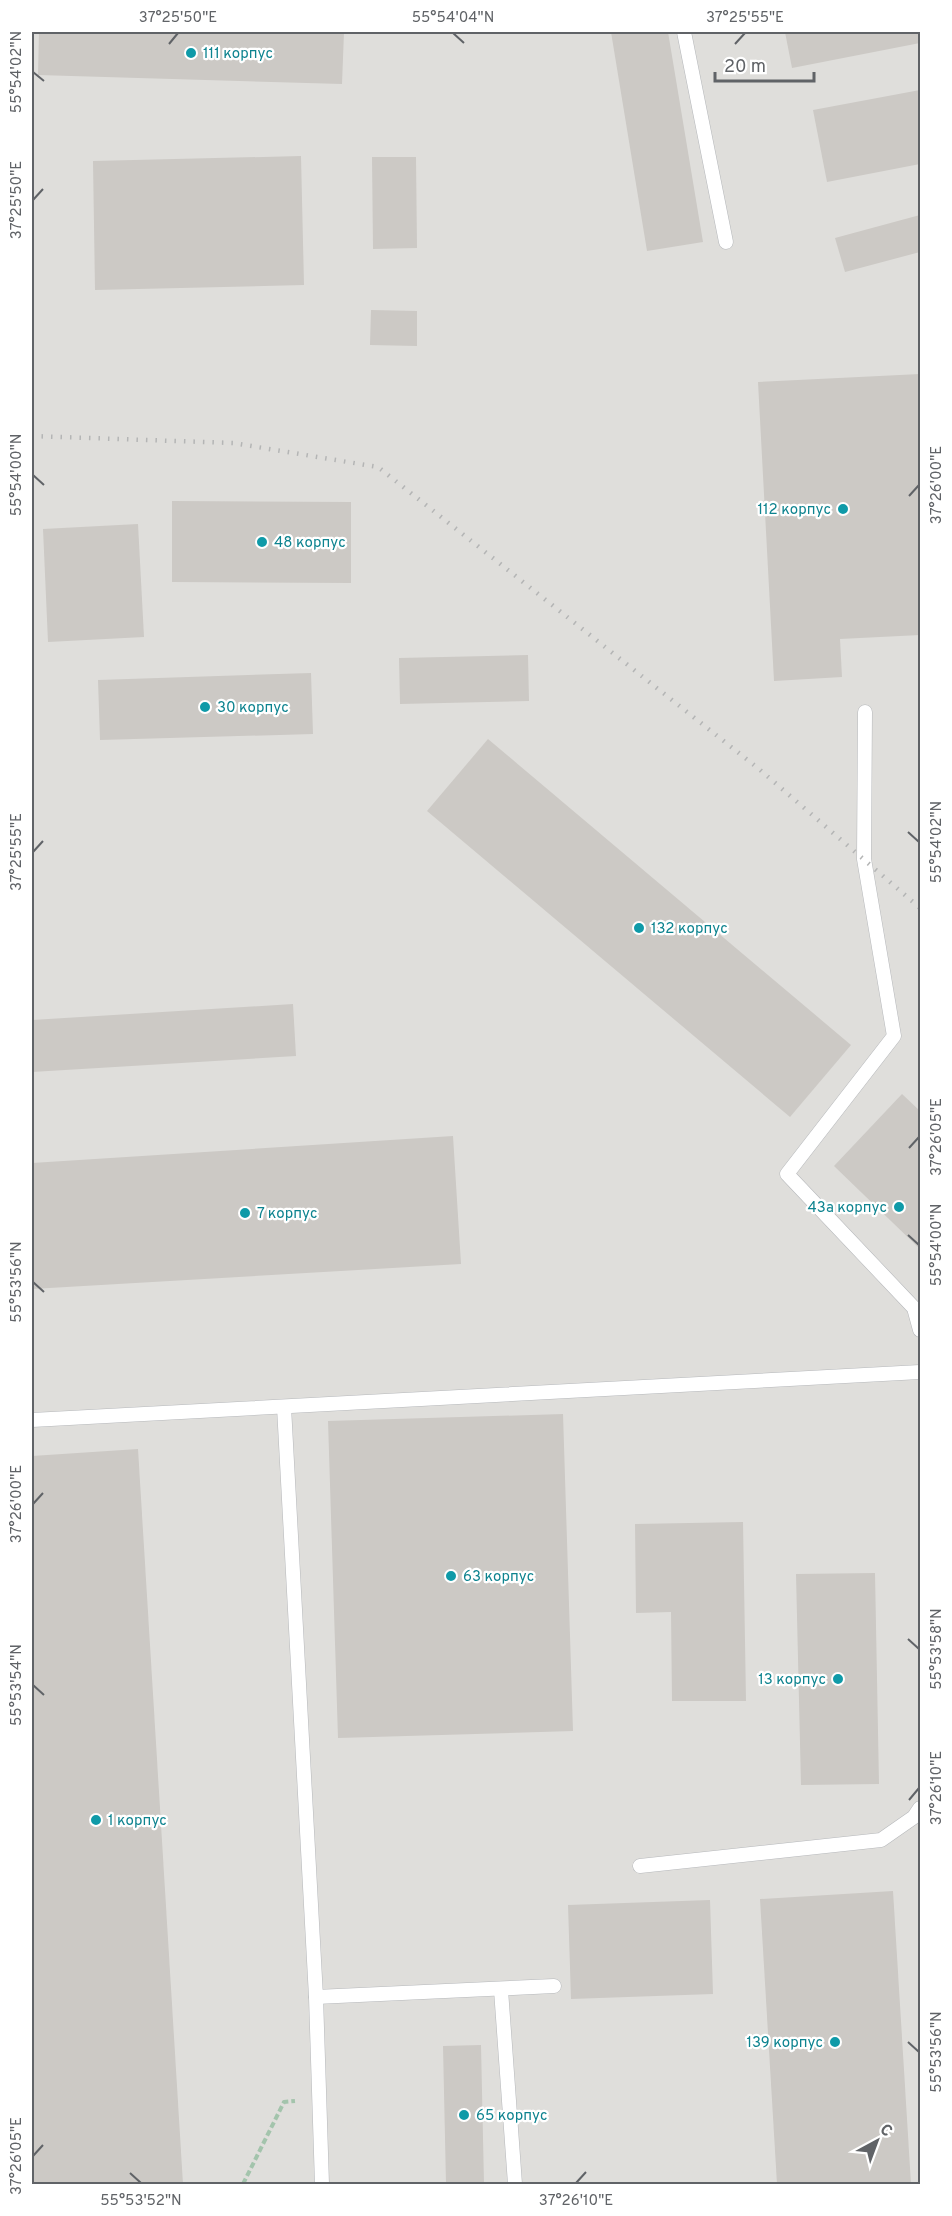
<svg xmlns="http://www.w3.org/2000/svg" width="952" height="2216" viewBox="0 0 952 2216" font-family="Overpass,sans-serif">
	<rect width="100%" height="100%" fill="#f0eee9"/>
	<rect fill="#dfdedb" x="32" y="32" width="888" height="2152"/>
	<g fill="#ccc9c5">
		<path d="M39 32H344L342 84 38 75Z"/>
		<path d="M611 32H668L703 242 647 251Z"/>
		<path d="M785 32H920V43L792 68Z"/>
		<path d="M920 90V164L827 182 813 110Z"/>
		<path d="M301 156 304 285 95 290 93 161Z"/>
		<path d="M372 157H416L417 248 373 249Z"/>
		<path d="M920 215V252L845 272 835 238Z"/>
		<path d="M371 310 417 311V346L370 345Z"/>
		<path d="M920 374V635L840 639 842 677 774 681 758 382Z"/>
		<path d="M172 501 351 502V583L172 582Z"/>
		<path d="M138 524 144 637 48 642 43 529Z"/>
		<path d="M528 655 529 701 400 704 399 658Z"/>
		<path d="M311 673 313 734 100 740 98 680Z"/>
		<path d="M488 739 851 1045 790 1117 427 811Z"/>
		<path d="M293 1004 296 1056 32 1072V1020Z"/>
		<path d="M902 1094 920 1111V1249L834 1166Z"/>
		<path d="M453 1136 461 1264 32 1289V1163Z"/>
		<path d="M563 1414 573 1731 338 1738 328 1421Z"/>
		<path d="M138 1449 183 2184H32V1456Z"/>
		<path d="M743 1522 746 1701H672L671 1612 636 1613 635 1524Z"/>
		<path d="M875 1573 879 1784 801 1785 796 1574Z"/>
		<path d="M893 1891 911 2184H777L760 1899Z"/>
		<path d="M710 1900 713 1994 571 1999 568 1905Z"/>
		<path d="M481 2045 484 2184H446L443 2046Z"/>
	</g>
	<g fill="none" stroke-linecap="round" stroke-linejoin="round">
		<g stroke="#b6b8bb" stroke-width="15">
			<g id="lane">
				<path d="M684 32 726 242"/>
				<path d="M865 712 864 859 894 1036 787 1174 914 1308 920 1330"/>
				<path d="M284 1407 316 1997 322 2184"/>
				<path d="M32 1420 920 1372"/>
				<path d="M640 1866 881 1840 914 1817 920 1808"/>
				<path d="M501 1990 515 2184"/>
				<path d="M316 1997 554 1986"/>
			</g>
		</g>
		<path stroke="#a3c4ac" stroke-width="4" stroke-dasharray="6 3" stroke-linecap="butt" d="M243 2184 284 2102 295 2101"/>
		<use href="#lane" stroke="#fff" stroke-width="14"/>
		<path stroke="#b4b5b5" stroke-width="4.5" stroke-dasharray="1.5 8" stroke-linecap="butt" d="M32 436 233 443 378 467 759 769 920 908"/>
	</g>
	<path fill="none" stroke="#606367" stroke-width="2" d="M453 33 464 43M169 44 178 33M735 44 745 33M33 72 44 81M33 200 43 189M33 475 44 485M909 496 919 485M908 832 919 842M33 852 43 841M909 1148 919 1137M908 1235 919 1245M33 1282 44 1292M33 1504 43 1493M908 1639 919 1649M33 1685 44 1695M909 1800 919 1788M908 2042 919 2052M33 2156 43 2145M130 2173 141 2183M576 2183 586 2172"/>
	<g fill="#0f9aa8" stroke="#fff" stroke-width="2">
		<circle cx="191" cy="53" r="6"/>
		<circle cx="843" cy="509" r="6"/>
		<circle cx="262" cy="542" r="6"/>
		<circle cx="205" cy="707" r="6"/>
		<circle cx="639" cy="928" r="6"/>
		<circle cx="899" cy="1207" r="6"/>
		<circle cx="245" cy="1213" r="6"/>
		<circle cx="451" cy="1576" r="6"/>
		<circle cx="838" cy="1679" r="6"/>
		<circle cx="96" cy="1820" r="6"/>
		<circle cx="835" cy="2042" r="6"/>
		<circle cx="464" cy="2115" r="6"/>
	</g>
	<g text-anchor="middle" stroke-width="4.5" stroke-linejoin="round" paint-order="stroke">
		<g font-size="15" fill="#0d838f" stroke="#fff" text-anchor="start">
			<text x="203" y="58">111 корпус</text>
			<text x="831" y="514" text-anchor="end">112 корпус</text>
			<text x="274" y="547">48 корпус</text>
			<text x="217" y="712">30 корпус</text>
			<text x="651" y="933">132 корпус</text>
			<text x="887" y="1212" text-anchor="end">43а корпус</text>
			<text x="257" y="1218">7 корпус</text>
			<text x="463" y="1581">63 корпус</text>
			<text x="826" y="1684" text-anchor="end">13 корпус</text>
			<text x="108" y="1825">1 корпус</text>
			<text x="823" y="2047" text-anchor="end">139 корпус</text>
			<text x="476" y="2120">65 корпус</text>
		</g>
	</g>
	<rect width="952" height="2216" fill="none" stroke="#ffffff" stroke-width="66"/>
	<g transform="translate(877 2141) rotate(41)" stroke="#ffffff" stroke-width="4.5" paint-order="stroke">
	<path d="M0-4.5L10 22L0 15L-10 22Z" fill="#606367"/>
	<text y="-9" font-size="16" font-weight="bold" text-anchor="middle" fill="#606367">С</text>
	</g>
	<path d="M715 72v9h99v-9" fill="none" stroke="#606367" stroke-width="3"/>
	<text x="724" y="72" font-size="18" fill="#606367" stroke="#ffffff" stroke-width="4.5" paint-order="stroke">20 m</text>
	<rect x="33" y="33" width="886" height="2150" fill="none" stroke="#606367" stroke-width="2"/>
	<g font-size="15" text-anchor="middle" fill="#606367">
		<text x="178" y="22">37°25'50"E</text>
		<text x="453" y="22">55°54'04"N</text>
		<text x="745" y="22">37°25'55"E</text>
		<text transform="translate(16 72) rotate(-90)" y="5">55°54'02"N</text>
		<text transform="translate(16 200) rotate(-90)" y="5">37°25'50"E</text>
		<text transform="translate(16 475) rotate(-90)" y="5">55°54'00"N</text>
		<text transform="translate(936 485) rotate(-90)" y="5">37°26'00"E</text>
		<text transform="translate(936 842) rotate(-90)" y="5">55°54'02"N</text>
		<text transform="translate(16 852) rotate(-90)" y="5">37°25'55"E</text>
		<text transform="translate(936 1137) rotate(-90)" y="5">37°26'05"E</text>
		<text transform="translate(936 1245) rotate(-90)" y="5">55°54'00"N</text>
		<text transform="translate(16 1282) rotate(-90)" y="5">55°53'56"N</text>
		<text transform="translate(16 1504) rotate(-90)" y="5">37°26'00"E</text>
		<text transform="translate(936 1649) rotate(-90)" y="5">55°53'58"N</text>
		<text transform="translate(16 1685) rotate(-90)" y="5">55°53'54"N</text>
		<text transform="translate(936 1788) rotate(-90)" y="5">37°26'10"E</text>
		<text transform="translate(936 2052) rotate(-90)" y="5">55°53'56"N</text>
		<text transform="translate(16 2156) rotate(-90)" y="5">37°26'05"E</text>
		<text x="141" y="2205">55°53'52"N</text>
		<text x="576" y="2205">37°26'10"E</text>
	</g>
</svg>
